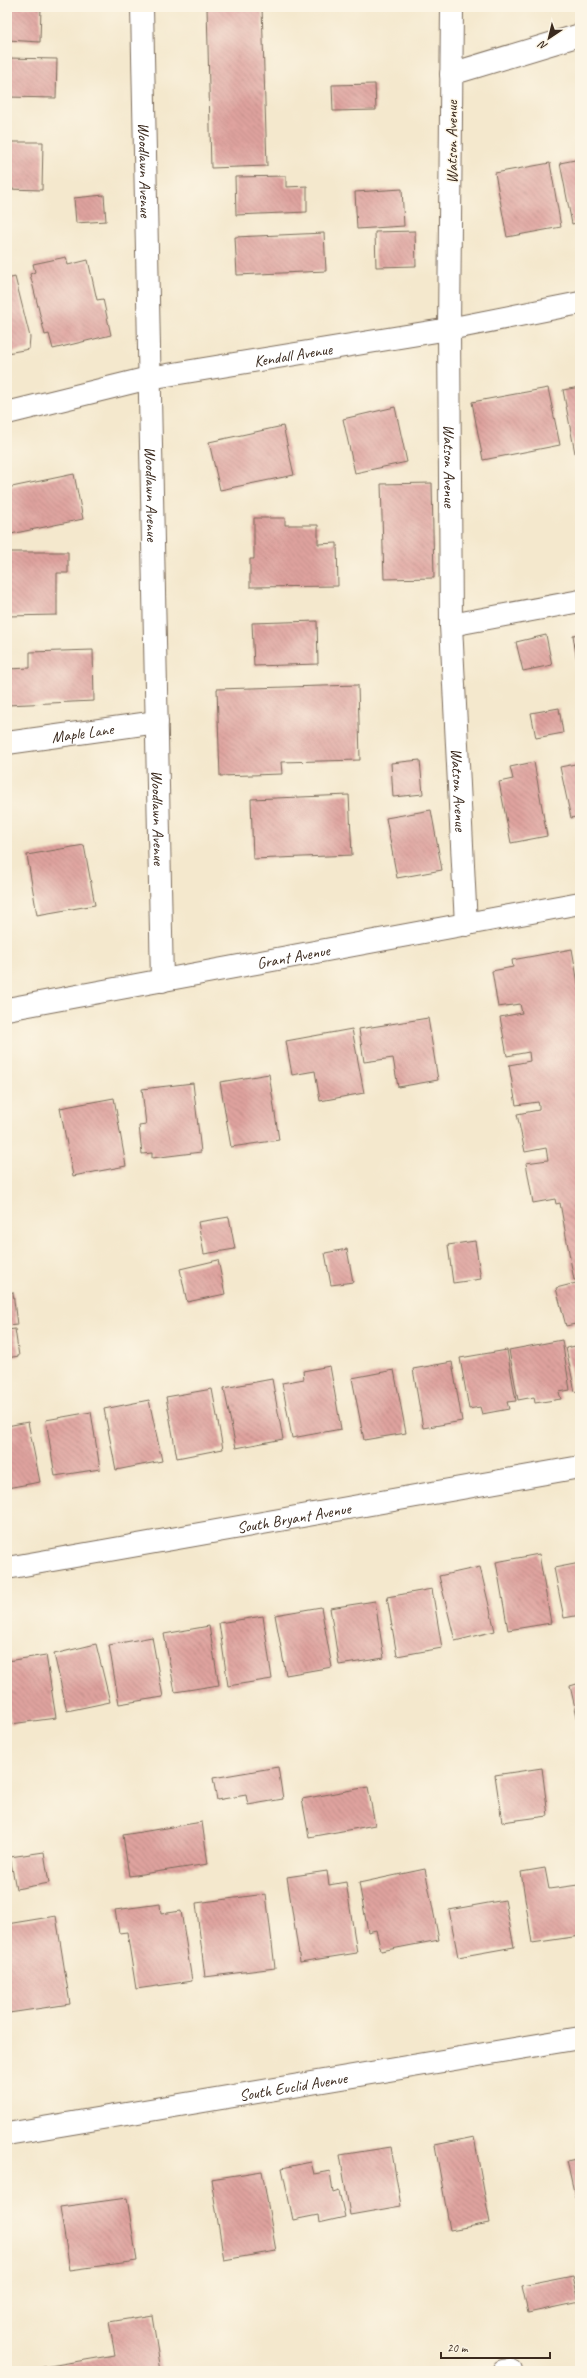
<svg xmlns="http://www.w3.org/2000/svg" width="587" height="2378" viewBox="0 0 587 2378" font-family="Caveat,sans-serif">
	<defs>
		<pattern id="building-back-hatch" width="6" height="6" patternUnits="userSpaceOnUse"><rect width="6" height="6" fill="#dfa39f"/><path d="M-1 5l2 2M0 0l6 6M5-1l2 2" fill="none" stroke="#b68581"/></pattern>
	</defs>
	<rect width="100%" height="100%" fill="#fcf5e5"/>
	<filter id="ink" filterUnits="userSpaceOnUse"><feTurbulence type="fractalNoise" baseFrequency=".025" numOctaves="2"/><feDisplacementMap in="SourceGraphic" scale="8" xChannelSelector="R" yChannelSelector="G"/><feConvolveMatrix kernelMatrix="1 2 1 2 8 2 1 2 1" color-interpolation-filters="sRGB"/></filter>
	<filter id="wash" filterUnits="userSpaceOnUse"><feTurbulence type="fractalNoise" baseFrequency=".012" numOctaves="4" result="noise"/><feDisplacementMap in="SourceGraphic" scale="16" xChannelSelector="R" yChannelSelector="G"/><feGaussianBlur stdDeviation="0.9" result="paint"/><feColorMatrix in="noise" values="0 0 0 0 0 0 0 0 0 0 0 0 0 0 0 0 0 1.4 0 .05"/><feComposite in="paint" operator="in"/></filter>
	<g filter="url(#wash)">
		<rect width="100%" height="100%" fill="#f4e8cd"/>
		<g id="blocks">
			<g fill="url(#building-back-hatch)">
				<path d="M7 7H41L40 42 7 40Z"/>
				<path d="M207 7H262L267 166 211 168Z"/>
				<path d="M7 58 57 59 56 98 7 97Z"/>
				<path d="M375 84 376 110 333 111 332 85Z"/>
				<path d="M7 142H43L42 190 7 189Z"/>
				<path d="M580 159V233L578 234 576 223 572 224 560 163Z"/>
				<path d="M550 163 561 227 507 237 495 173Z"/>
				<path d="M286 176V187L307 186V212L236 215 235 177Z"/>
				<path d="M402 189 404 226 357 229 355 192Z"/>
				<path d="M104 195 106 221 76 223 74 198Z"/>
				<path d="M415 231 416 266 376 267 375 232Z"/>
				<path d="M324 233 326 271 237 275 235 237Z"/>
				<path d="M66 257 68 265 88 260 97 300 103 299 111 335 53 349 49 334 45 335 30 274 35 272 33 264Z"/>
				<path d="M15 277 30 337 29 349 7 353V279Z"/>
				<path d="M580 387V452L575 453 563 390Z"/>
				<path d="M548 388 560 445 483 460 472 402Z"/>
				<path d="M395 407 407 462 355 473 343 419Z"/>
				<path d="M283 426 294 475 220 490 209 442Z"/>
				<path d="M74 474 83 519 11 534 7 513V488Z"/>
				<path d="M432 483 434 578 384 579 381 484Z"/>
				<path d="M254 518H285V525H318V544L337 543 338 586 250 587V559H254Z"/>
				<path d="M7 552H68V573H57V615L7 616Z"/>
				<path d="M317 621 318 664 254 666 252 623Z"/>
				<path d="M580 634V662H577L573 635Z"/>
				<path d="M546 635 552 665 523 671 516 642Z"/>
				<path d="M93 650 94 701 7 705V669L30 668V652Z"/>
				<path d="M358 685 360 760 281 762 282 774 220 776 217 689Z"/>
				<path d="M559 708 563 733 536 738 531 713Z"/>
				<path d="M420 760 423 794 393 797 391 763Z"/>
				<path d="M534 762 547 836 511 843 499 782 513 779 510 767Z"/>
				<path d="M580 763V816L571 818 560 767Z"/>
				<path d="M349 795 352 855 253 859 251 799Z"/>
				<path d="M431 810 442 870 397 878 386 818Z"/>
				<path d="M84 845 95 905 37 915 27 855Z"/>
				<path d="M572 949 580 995V1279L574 1280 560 1203 556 1204 555 1199 533 1203 526 1163 548 1160 546 1148 525 1152 517 1114 539 1110V1106L538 1102 516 1105 509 1065 530 1061 529 1052 507 1056 500 1017 522 1013 520 1004 498 1007 492 971 513 967 512 960Z"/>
				<path d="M428 1018 438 1080 398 1087 393 1058 364 1062 359 1029Z"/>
				<path d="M352 1029 364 1093 320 1101 315 1071 292 1075 286 1041Z"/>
				<path d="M269 1074 279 1140 231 1147 220 1082Z"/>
				<path d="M193 1083 201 1152 152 1158V1153L142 1154 139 1126 146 1125 142 1089Z"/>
				<path d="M114 1098 126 1166 73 1176 60 1108Z"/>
				<path d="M229 1217 235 1249 204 1254 198 1222Z"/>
				<path d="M475 1241 481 1279 453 1283 448 1245Z"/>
				<path d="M347 1249 353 1282 331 1285 325 1253Z"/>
				<path d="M218 1260 225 1294 187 1302 180 1269Z"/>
				<path d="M580 1282V1323L566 1326 556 1288Z"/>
				<path d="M13 1292 17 1325 7 1326V1293Z"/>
				<path d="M15 1329 19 1356 7 1358V1330Z"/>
				<path d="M562 1340 570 1390 559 1392 561 1399 535 1403 534 1397 518 1400 509 1350Z"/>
				<path d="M580 1345V1391L575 1392 566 1348Z"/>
				<path d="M507 1350 516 1401 507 1402 509 1409 482 1414 480 1407 469 1409 460 1358Z"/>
				<path d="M452 1362 462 1421 423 1428 413 1369Z"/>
				<path d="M330 1366 341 1429 292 1438 282 1383 304 1379 303 1371Z"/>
				<path d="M394 1370 406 1433 364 1440 352 1378Z"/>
				<path d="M272 1379 283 1439 236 1448 224 1388Z"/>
				<path d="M212 1389 223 1449 177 1458 166 1397Z"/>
				<path d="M149 1400 162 1461 116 1470 104 1409Z"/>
				<path d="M91 1412 100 1469 55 1476 46 1420Z"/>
				<path d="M28 1422 40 1482 7 1488V1426Z"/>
				<path d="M539 1554 551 1623 508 1630 496 1562Z"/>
				<path d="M580 1563V1615L564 1618 554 1568Z"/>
				<path d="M480 1567 495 1631 455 1641 439 1576Z"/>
				<path d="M432 1589 442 1648 397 1656 387 1597Z"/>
				<path d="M375 1601 384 1658 339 1665 330 1608Z"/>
				<path d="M321 1607 332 1667 286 1675 275 1615Z"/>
				<path d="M263 1616 272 1679 228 1686 219 1623Z"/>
				<path d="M209 1626 219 1685 175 1692 164 1634Z"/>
				<path d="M152 1637 163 1697 119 1704 109 1645Z"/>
				<path d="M96 1644 110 1702 67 1711 54 1654Z"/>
				<path d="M46 1655 56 1718 11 1724 7 1698V1661Z"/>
				<path d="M580 1683V1725H579L570 1686Z"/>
				<path d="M278 1767 283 1799 248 1805 246 1795 217 1800 213 1778Z"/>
				<path d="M542 1768 548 1816 502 1822 495 1775Z"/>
				<path d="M368 1787 375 1825 309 1837 302 1799Z"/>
				<path d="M202 1822 208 1864 129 1876 123 1835Z"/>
				<path d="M44 1852 49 1883 16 1889 10 1857Z"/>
				<path d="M545 1868 549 1889 578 1885 580 1936 532 1943 521 1872Z"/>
				<path d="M425 1869 439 1940 381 1951 376 1930 368 1932 359 1883Z"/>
				<path d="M327 1871 329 1885 346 1882 357 1953 300 1962 287 1877Z"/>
				<path d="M266 1894 275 1968 205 1977 196 1903Z"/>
				<path d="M505 1900 514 1947 458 1957 449 1910Z"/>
				<path d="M160 1904 161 1914 181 1911 192 1981 136 1989 127 1932 119 1933 115 1910Z"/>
				<path d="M56 1916 70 2004 9 2013 7 1924Z"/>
				<path d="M474 2137 490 2223 450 2230 435 2145Z"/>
				<path d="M391 2147 401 2206 350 2215 340 2155Z"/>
				<path d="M580 2158V2214H579L567 2161Z"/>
				<path d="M311 2162 314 2174 330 2171 333 2193 339 2191 345 2217 319 2223 318 2215 293 2220 282 2168Z"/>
				<path d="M262 2171 276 2251 224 2260 211 2179Z"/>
				<path d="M127 2198 137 2261 70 2270 60 2207Z"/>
				<path d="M573 2276 579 2302 528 2313 522 2286Z"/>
				<path d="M152 2315 161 2371H38V2368L115 2355 109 2322Z"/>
			</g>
		</g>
	</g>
	<g filter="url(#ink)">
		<use href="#blocks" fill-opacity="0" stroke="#7c6c5b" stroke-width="1"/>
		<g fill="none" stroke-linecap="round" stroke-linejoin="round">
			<g stroke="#7c6c5b" stroke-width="24">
				<g id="minor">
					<path id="s1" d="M142 7 162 981"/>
					<path id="s2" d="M452 7 449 329 451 625 466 925"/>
					<path d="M451 74 580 35"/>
					<path id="s3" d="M7 413 149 378 449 329 580 303"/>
					<path d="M451 625 580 601"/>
					<path id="s4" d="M7 743 157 722"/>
					<path id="s5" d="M7 1009 580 903"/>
					<path id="s6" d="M7 1568 580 1467"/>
					<path id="s7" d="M7 2134 580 2038"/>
					<path d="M503 2371 511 2370"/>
				</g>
			</g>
			<use href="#minor" stroke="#fff" stroke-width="22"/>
		</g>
	</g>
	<g text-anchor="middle" stroke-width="3" stroke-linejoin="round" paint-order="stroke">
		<g font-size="16" fill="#3b2a1e" stroke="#fcf5e5">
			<text transform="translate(451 142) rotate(-90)" y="6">Watson Avenue</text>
			<text dy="6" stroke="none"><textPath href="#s1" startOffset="163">Woodlawn Avenue</textPath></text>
			<text dy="6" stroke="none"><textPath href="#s3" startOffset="292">Kendall Avenue</textPath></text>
			<text dy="6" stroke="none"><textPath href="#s2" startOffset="459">Watson Avenue</textPath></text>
			<text dy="6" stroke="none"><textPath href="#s1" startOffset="487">Woodlawn Avenue</textPath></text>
			<text dy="6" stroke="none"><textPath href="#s4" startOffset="76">Maple Lane</textPath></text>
			<text dy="6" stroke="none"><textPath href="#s2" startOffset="783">Watson Avenue</textPath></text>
			<text dy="6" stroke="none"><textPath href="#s1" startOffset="811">Woodlawn Avenue</textPath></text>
			<text dy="6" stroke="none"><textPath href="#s5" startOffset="291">Grant Avenue</textPath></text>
			<text dy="6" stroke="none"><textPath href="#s6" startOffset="291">South Bryant Avenue</textPath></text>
			<text dy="6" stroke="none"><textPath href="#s7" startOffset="290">South Euclid Avenue</textPath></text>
		</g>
	</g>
	<rect width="587" height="2378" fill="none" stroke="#fcf5e5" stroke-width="24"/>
	<g transform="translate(549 38) rotate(215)" stroke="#fcf5e5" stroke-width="3" paint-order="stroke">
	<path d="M0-3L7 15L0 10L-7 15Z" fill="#3b2a1e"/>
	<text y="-6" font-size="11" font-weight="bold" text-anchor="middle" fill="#3b2a1e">N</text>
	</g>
	<path d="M441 2352v6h109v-6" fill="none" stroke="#3b2a1e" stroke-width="2"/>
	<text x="447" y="2352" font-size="12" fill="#3b2a1e" stroke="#fcf5e5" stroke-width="3" paint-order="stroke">20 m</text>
</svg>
